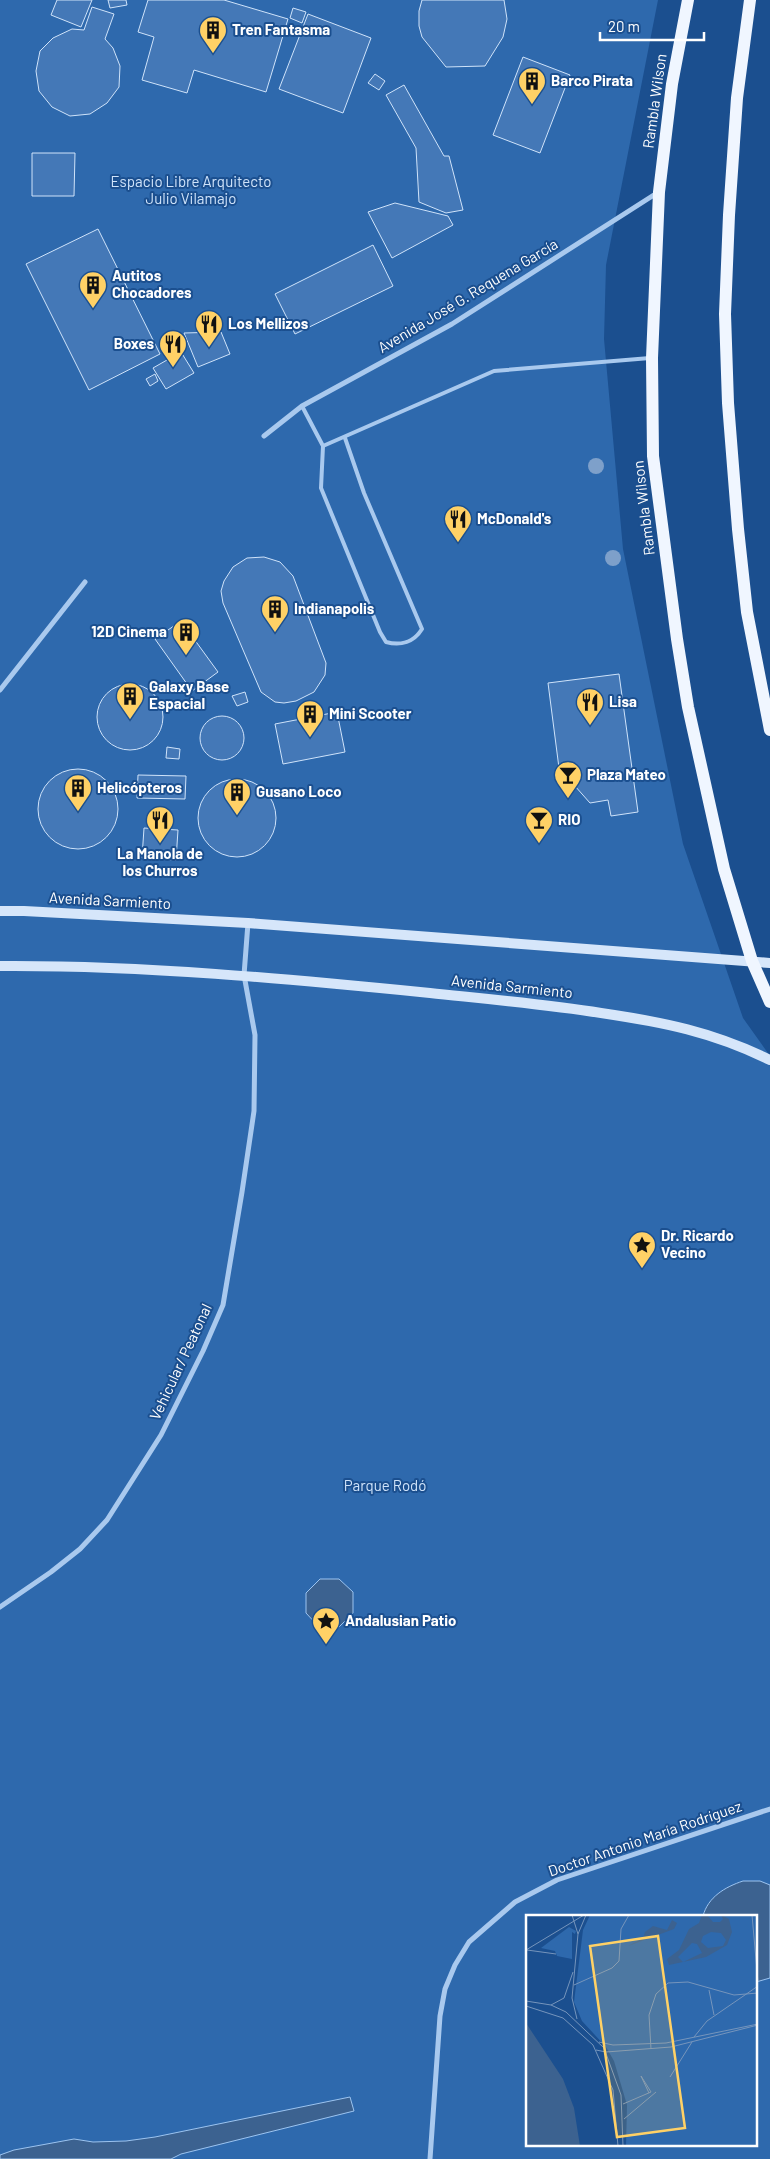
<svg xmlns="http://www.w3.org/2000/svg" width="770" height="2159" viewBox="0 0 770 2159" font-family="Barlow,sans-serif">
	<rect width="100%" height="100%" fill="#1b4f8f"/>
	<path fill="#2e69ad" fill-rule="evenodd" d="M0 0H658L606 265 604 339 623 549 683 844 743 1018 770 1056V2159H0ZM528 1916H756V2145H528Z"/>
	<g fill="#3c6290" stroke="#9cc4f0">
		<path d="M320 1579H339L353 1592V1613L338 1628 319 1627 306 1613V1593Z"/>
		<path d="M743 1881H760L770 1885V1978L756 1982V1916H703C708 1897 725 1887 743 1881Z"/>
		<path d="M350 2097 354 2111 181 2154 171 2159H0V2155L14 2150 74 2139 93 2142 126 2141 155 2137Z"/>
	</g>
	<g fill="#4478b7" stroke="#cfe3fa">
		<path d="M57 0H92L81 27 51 15Z"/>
		<path d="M108 0H126L127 5 110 8Z"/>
		<path d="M148 0H224L288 19 266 92 194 70 187 93 142 80 154 37 138 32Z"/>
		<path d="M422 0H504L507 19 503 37 485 66 446 67 422 37 419 26V11Z"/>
		<path d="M92 7 114 14 105 39 113 48 120 66 119 87 107 103 90 114 70 116 52 107 39 91 36 71 40 51 53 38 72 29 84 30Z"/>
		<path d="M293 8 306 12 302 23 290 18Z"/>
		<path d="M308 14 371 38 343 113 279 89Z"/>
		<path d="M523 57 570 75 540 153 493 135Z"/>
		<path d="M375 74 385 81 379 90 368 83Z"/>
		<path d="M404 85 444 156H449L463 210 446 213 419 202 416 148 386 95Z"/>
		<path d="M32 153H75L74 196H32Z"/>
		<path d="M395 203 448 216 453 225 392 258 368 212Z"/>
		<path d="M98 229 160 354 89 390 26 264Z"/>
		<path d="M373 245 393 286 295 334 275 294Z"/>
		<path d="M221 332 230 354 198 367 184 333Z"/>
		<path d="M181 352 194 373 166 389 153 368Z"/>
		<path d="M155 374 158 381 150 386 146 379Z"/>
		<path d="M264 557 280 562 293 576 326 663 325 675 314 692 296 701 284 703 275 702 261 692 223 603 221 591 224 581 233 567 247 558Z"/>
		<path d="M181 621 218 672 192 691 155 639Z"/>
		<path d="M619 674 638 812 611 816 608 800 590 803 559 768 548 683Z"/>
		<circle cx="130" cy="717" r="33"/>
		<path d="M245 692 248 702 237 706 232 696Z"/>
		<path d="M337 712 345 752 283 764 275 724Z"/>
		<circle cx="222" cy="738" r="22"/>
		<path d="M167 747 180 749 179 759 166 758Z"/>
		<circle cx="78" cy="809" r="40"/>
		<path d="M138 775 186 776 185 799 137 798Z"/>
		<circle cx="237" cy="818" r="39"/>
		<path d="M144 828 178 830 176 860 142 858Z"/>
	</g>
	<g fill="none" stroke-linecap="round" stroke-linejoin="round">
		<g stroke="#a9c9ee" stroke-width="4">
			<path d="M302 406 323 446 494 371 650 358"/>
			<path d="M323 446 321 488 380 632 386 642C401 646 414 642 422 629L364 493 345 438"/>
		</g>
		<g stroke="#a9c9ee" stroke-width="5">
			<path d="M264 436 302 406 452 324 657 193"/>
			<path d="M0 690 85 582"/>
			<path d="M0 1607 51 1572 80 1549 107 1520 161 1435 203 1351 223 1305 242 1192 254 1111 255 1035 244 975 248 923"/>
			<path d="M430 2159 440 2016 445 1989 455 1965 469 1942 515 1902 557 1880 770 1809"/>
		</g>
		<g stroke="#d6e6fa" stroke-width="10">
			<path d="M0 911H24L248 923 770 963"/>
			<path d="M0 966C144 965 287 979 430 993 487 999 544 1004 601 1013 663 1022 713 1032 770 1060"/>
		</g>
		<g stroke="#f0f6ff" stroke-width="12">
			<path d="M688 0 672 84 659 192 652 358 653 456 677 639 688 707 724 869 752 961 770 1002"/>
			<path d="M750 0 737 98 729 215 725 314 728 403 738 529 747 612 770 730"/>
		</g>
	</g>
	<g fill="#7ea0ca">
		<circle cx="596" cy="466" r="8"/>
		<circle cx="613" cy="558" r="8"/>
	</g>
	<defs>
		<g id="building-pin" transform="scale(1.4375)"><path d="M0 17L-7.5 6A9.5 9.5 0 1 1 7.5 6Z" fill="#ffd166" stroke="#1b4f8f"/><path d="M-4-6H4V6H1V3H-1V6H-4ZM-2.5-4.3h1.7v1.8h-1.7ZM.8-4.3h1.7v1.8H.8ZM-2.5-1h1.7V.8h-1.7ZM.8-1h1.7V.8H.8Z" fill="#111"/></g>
		<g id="restaurant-pin" transform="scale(1.4375)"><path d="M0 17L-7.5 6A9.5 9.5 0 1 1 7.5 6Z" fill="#ffd166" stroke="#1b4f8f"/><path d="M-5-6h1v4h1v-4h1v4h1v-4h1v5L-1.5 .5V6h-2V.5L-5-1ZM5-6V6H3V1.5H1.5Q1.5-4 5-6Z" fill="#111"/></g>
		<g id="bar-pin" transform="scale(1.4375)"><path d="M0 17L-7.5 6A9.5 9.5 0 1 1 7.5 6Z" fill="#ffd166" stroke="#1b4f8f"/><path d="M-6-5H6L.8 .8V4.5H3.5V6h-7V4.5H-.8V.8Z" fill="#111"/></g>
		<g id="sight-pin" transform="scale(1.4375)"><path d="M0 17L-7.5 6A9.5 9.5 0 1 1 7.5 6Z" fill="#ffd166" stroke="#1b4f8f"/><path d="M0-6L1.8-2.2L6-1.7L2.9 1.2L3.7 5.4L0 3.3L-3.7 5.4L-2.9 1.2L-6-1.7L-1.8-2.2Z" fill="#111"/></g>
	</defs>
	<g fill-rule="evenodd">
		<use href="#building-pin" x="213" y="30"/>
		<use href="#building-pin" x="532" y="81"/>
		<use href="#building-pin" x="93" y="285"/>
		<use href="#restaurant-pin" x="209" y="324"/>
		<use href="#restaurant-pin" x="173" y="344"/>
		<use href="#restaurant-pin" x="458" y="519"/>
		<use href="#building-pin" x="275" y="609"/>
		<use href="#building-pin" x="186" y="632"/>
		<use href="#building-pin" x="130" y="696"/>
		<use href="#restaurant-pin" x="590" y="702"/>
		<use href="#building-pin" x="310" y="714"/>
		<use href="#bar-pin" x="568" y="775"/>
		<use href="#building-pin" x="78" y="788"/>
		<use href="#building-pin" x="237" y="792"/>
		<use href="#restaurant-pin" x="160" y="820"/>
		<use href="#bar-pin" x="539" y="820"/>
		<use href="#sight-pin" x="642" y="1245"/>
		<use href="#sight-pin" x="326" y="1621"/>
	</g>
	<g text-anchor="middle" stroke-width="4" stroke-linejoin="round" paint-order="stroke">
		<g font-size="15" font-weight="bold" fill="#fff" stroke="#1b4f8f" text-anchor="start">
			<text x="232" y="35">Tren Fantasma</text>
			<text x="551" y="86">Barco Pirata</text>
			<text x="112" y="281">Autitos<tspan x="112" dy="17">Chocadores</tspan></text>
			<text x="228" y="329">Los Mellizos</text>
			<text x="154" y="349" text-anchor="end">Boxes</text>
			<text x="477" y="524">McDonald's</text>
			<text x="294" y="614">Indianapolis</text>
			<text x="167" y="637" text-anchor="end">12D Cinema</text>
			<text x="149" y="692">Galaxy Base<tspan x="149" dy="17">Espacial</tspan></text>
			<text x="609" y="707">Lisa</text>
			<text x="329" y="719">Mini Scooter</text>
			<text x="587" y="780">Plaza Mateo</text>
			<text x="97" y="793">Helicópteros</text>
			<text x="256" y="797">Gusano Loco</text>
			<text x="558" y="825">RIO</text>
			<text x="160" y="859" text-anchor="middle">La Manola de<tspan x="160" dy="17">los Churros</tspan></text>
			<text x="661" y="1241">Dr. Ricardo<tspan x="661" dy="17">Vecino</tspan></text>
			<text x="345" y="1626">Andalusian Patio</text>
		</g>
		<g font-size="15" fill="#fff" stroke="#1b4f8f">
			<text transform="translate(655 101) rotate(-82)" y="5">Rambla Wilson</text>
			<text transform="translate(468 296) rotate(-31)" y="5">Avenida José G. Requena García</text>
			<text transform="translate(644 508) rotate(-97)" y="5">Rambla Wilson</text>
			<text transform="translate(110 901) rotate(3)" y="5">Avenida Sarmiento</text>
			<text transform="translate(512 987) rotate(6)" y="5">Avenida Sarmiento</text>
			<text transform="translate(181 1362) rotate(-65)" y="5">Vehicular/ Peatonal</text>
			<text transform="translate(645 1839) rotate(-19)" y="5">Doctor Antonio María Rodríguez</text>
		</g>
		<g font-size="15" fill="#cfe3fa" stroke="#1b4f8f">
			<text x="191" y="187">Espacio Libre Arquitecto<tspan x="191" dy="17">Julio Vilamajo</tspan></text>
			<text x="385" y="1491">Parque Rodó</text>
		</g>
	</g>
	<g transform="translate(526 1915)">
		<rect width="231" height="231" fill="#1b4f8f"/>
		<path d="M64 0H231L230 231H100L101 190 88 146 80 132 56 106 48 87 57 15ZM43 12 50 16 49 19 46 17V44L31 41 29 36 15 33Z" fill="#2e69ad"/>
		<path d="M176 0H181L187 7H194L197 4 195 0 203 4 206 17 201 30 180 42 143 50 141 44 153 35 163 14 173 8ZM185 17 195 18 200 25 197 31 182 33 175 27 177 21ZM166 28 171 29 176 38 157 47 152 42ZM146 5 151 8 148 14 102 31 117 23 119 17 127 11 141 15ZM0 108 37 164 48 193 54 231H0Z" fill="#3c6290" fill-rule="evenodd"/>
		<path fill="none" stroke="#7695bc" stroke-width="1" d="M46 0 52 19 46 83 51 104M226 0 232 67M52 19 60 0M0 35 58 0M1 35 30 39M48 70 86 53 93 46 95 14 103 0M183 75 188 100M0 86 25 90 40 97 78 133 95 180 97 231M25 90 38 83 47 57M0 91 37 103 67 130 87 175 92 231M168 122 181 106 232 71M73 127 87 130 140 128 232 109M125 134 123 100 130 79 142 68 162 67 208 80 232 78M70 135 80 137 145 132 232 110M144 162 166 127M123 178 115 161 125 177M97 189 125 177M98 204 130 177"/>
		<path fill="#ffd166" fill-opacity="0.15" stroke="#ffd166" stroke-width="2.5" d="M132 21 159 213 91 222 64 31Z"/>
		<rect width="231" height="231" fill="none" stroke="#fff" stroke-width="2.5"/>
	</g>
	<path d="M600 32v8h104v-8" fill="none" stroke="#ffffff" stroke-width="2.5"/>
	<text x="608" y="32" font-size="15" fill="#ffffff" stroke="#1b4f8f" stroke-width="4" paint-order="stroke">20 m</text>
</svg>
